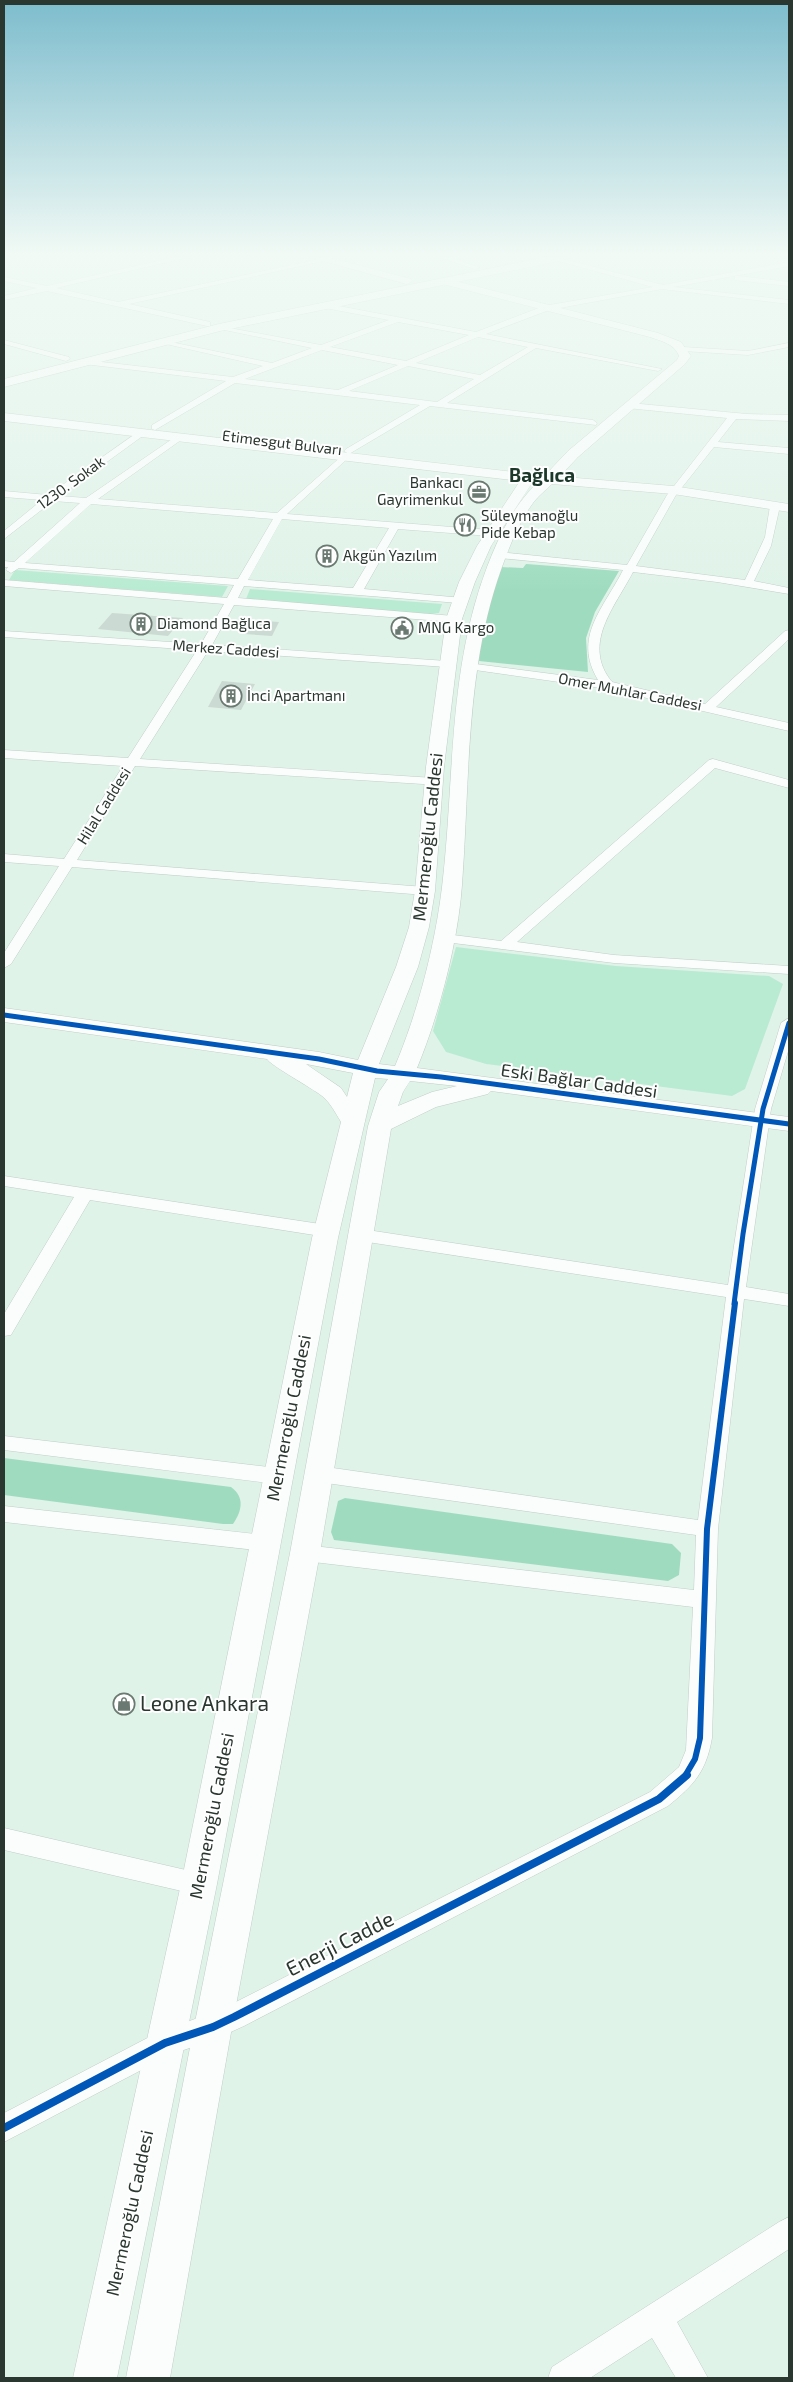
<svg xmlns="http://www.w3.org/2000/svg" width="793" height="2382" viewBox="0 0 793 2382" font-family="'Exo 2',sans-serif">
	<rect width="100%" height="100%" fill="#e0f3e9"/>
	<g fill="#b9ebd2">
		<path d="M15 570 228 586 222 597 9 580Z"/>
		<path d="M250 589 442 604 439 613 431 614 246 599Z"/>
		<path d="M456 947 616 966 769 976 783 984 745 1089 732 1096 486 1064 446 1052 433 1031Z"/>
	</g>
	<g fill="#9fdcbf">
		<path d="M526 564 619 571 595 612 586 638 588 672 479 661 480 641 500 567 523 568Z"/>
		<path d="M4 1458 231 1487C245 1497 242 1511 233 1524H223L4 1495Z"/>
		<path d="M345 1498 672 1544 681 1553 679 1575 668 1581 334 1540 331 1532 338 1501Z"/>
	</g>
	<g fill="#cbdad2">
		<path d="M112 613 183 618 168 636 98 629Z"/>
		<path d="M252 620 279 622 272 636 244 634Z"/>
		<path d="M222 681 255 684 241 710 208 707Z"/>
	</g>
	<g fill="none" stroke-linecap="round" stroke-linejoin="round">
		<g stroke="#bfcec6" stroke-width="1">
			<g id="street">
				<path d="M176 257H189L56 288 118 302 325 258 328 260 129 304 210 322V326H207L47 291 4 300V296L37 288 4 281V277L47 286Z"/>
				<path d="M439 257H450L480 268 475 269Z"/>
				<path d="M556 257 663 285 789 262V266L673 287 789 300V304L662 289 549 310 486 334 662 369 658 371 536 348 447 403 593 420 597 423 596 425 430 406 349 454 344 451 346 449 420 405 235 383 155 430 152 429V425L226 381 84 364 80 362 84 360 233 377 263 366 157 342 161 340 272 363 312 348 215 328 219 326 321 345 389 320 325 308 324 306 328 304 476 332 544 306 653 287 555 260ZM398 322 469 335 406 361 330 347ZM478 337 528 347 480 375 416 363ZM322 350 398 365 338 390 245 379ZM408 366 474 379 437 402 349 391Z"/>
				<path d="M738 276 789 282V286L735 280V276Z"/>
				<path d="M4 340 69 357 70 359 66 361 4 344Z"/>
				<path d="M789 343V347L748 355 683 351 679 349 683 347 748 351Z"/>
				<path d="M630 403 747 414 789 415V421L736 419 718 442 789 448V454L714 447 676 495 636 566 745 580 765 537 770 506 775 503 780 506 771 546 754 581 789 588V594L717 582 633 572C615 607 581 644 612 682L705 704 785 631 789 630V639L716 707 789 723V731L608 689 468 669 462 666 468 663 598 680C572 637 604 608 623 570L499 558 494 555 499 552 627 565 667 495 727 418 627 408V404Z"/>
				<path d="M141 430 145 433 144 435 60 496 86 498 178 435 182 438 181 440 98 499 277 513 344 454 347 455V459L287 514 490 530 495 533 490 536 398 529 364 589 463 598 464 600 459 603 244 586 238 598 454 616 459 619 454 622 234 605 212 645 447 661 453 664 447 667 208 651 140 759 434 778 439 779 440 782 439 785 135 766 77 860 425 887 432 891 425 895 72 867 11 964 4 968V953L59 866 4 862V854L64 859 123 766 4 758V750L128 758 197 650 4 637V631L201 644 224 604 4 586V580L227 598 234 585 19 568 11 573 6 570 8 567H4V561L14 562 80 503 53 501 4 539V531L42 500 4 497V491L48 495ZM91 504 273 519 238 579 25 563ZM282 519 389 528 353 588 248 580Z"/>
				<path d="M713 759 789 780V788L715 768 517 942 614 955 789 966V974L614 963 445 942 438 938 445 934 501 941 709 760Z"/>
				<path d="M789 1018V1048L771 1109 746 1287 789 1294V1306L744 1299 718 1529 712 1738C706 1772 694 1785 668 1806L244 2026 213 2040 172 2054 4 2142V2113L155 2034 224 2008 650 1792 679 1767 686 1750 693 1607 305 1561 297 1559 294 1553 297 1547 305 1545 694 1590 696 1535 319 1482 312 1479 309 1474 312 1469 319 1466 698 1520 726 1297 361 1241 355 1239 352 1235 355 1231 361 1229 728 1285 755 1109 781 1023Z"/>
				<path d="M4 1176 327 1225 333 1227 336 1231 333 1235 327 1237 90 1200 11 1335 4 1336V1314L74 1197 4 1186Z"/>
				<path d="M4 1436 277 1468 284 1471 287 1476 284 1481 277 1484 4 1450Z"/>
				<path d="M4 1506 264 1535 272 1537 275 1543 272 1549 264 1551 4 1522Z"/>
				<path d="M4 1828 199 1873 208 1876 212 1884 208 1892 199 1895 4 1850Z"/>
				<path d="M789 2217V2249L677 2322 708 2378H676L652 2338 590 2378H548L552 2367 779 2222Z"/>
			</g>
		</g>
		<g stroke="#bfcec6" stroke-width="1">
			<g id="secondary">
				<path d="M309 257H327L411 279 412 281 407 284Z"/>
				<path d="M447 279 658 333 681 342 691 356 685 364 578 457 561 475H551L549 472 551 469 568 451 677 360 679 356C675 344 661 341 650 337L443 284V280Z"/>
				<path d="M4 413 522 473 544 478 552 476 673 486 789 504V512L673 494 552 484C546 490 538 496 533 503 519 522 510 545 502 567 465 669 470 778 462 885 458 942 439 1015 417 1068L789 1117V1131L491 1091 488 1094 436 1107 391 1129 320 1553 232 2027 170 2378H126L194 2027 290 1553 368 1126 379 1092 388 1079 375 1078 338 1238 217 1884 117 2378H73L181 1884 312 1238 341 1122C336 1114 330 1102 322 1096 312 1088 270 1065 267 1059L4 1022V1008L319 1052 358 1060 396 967 409 927 415 891 426 767 446 619 459 582 477 546 520 481 4 421ZM532 483 536 484C512 508 499 536 487 567 447 673 455 778 442 887 435 945 418 1012 395 1066L379 1064 418 967 429 927 435 891 444 767 462 619 475 582 491 546ZM306 1064 353 1073 347 1097 341 1088ZM410 1081 457 1086 432 1092 398 1106 403 1092Z"/>
			</g>
		</g>
		<g stroke="#bfcec6" stroke-width="1">
			<path id="primary" d="M546 257H568L563 260 220 331 4 387V379L219 324Z"/>
		</g>
		<use href="#street" fill="#fafdfc" fill-rule="evenodd"/>
		<use href="#secondary" fill="#fafdfc" fill-rule="evenodd"/>
		<use href="#primary" fill="#fafdfc" fill-rule="evenodd"/>
		<g stroke="#fefefe" stroke-width="8">
			<g id="cycleway-far2">
				<path d="M4 1015 319 1059 377 1071 441 1077 789 1124"/>
				<path d="M734 1304 743 1234 763 1109 789 1023"/>
			</g>
		</g>
		<g stroke="#fefefe" stroke-width="9">
			<path id="cycleway-far1" d="M685 1776 695 1759 700 1738 707 1529 735 1303"/>
		</g>
		<g stroke="#fefefe" stroke-width="11">
			<path id="cycleway" d="M4 2128 165 2043 213 2027 234 2017 659 1799 687 1775"/>
		</g>
		<use href="#cycleway-far2" stroke="#0057b8" stroke-width="5"/>
		<use href="#cycleway-far1" stroke="#0057b8" stroke-width="6"/>
		<use href="#cycleway" stroke="#0057b8" stroke-width="8"/>
	</g>
	<linearGradient id="sky" x2="0" y2="1"><stop stop-color="#7dbccd"/><stop offset="0.43" stop-color="#f1faf5"/><stop offset="1" stop-color="#f1faf5" stop-opacity="0"/></linearGradient>
	<rect width="793" height="591" fill="url(#sky)"/>
	<defs>
		<g id="office-ring" transform="scale(1.125)"><circle r="9.5" fill="#fefefe" stroke="#6a7971" stroke-width="1.5"/><path d="M-6-3h4V-5.5h4V-3h4V5H-6ZM-1-4.5V-3h2v-1.5ZM-6 0V1H6V0Z" fill="#6a7971"/></g>
		<g id="restaurant-ring" transform="scale(1.125)"><circle r="9.5" fill="#fefefe" stroke="#6a7971" stroke-width="1.5"/><path d="M-5-6h1v4h1v-4h1v4h1v-4h1v5L-1.5 .5V6h-2V.5L-5-1ZM5-6V6H3V1.5H1.5Q1.5-4 5-6Z" fill="#6a7971"/></g>
		<g id="building-ring" transform="scale(1.125)"><circle r="9.5" fill="#fefefe" stroke="#6a7971" stroke-width="1.5"/><path d="M-4-6H4V6H1V3H-1V6H-4ZM-2.5-4.3h1.7v1.8h-1.7ZM.8-4.3h1.7v1.8H.8ZM-2.5-1h1.7V.8h-1.7ZM.8-1h1.7V.8H.8Z" fill="#6a7971"/></g>
		<g id="civic-ring" transform="scale(1.125)"><circle r="9.5" fill="#fefefe" stroke="#6a7971" stroke-width="1.5"/><path d="M-.6-6.5H3V-4.5H.6V-3L4-1V1h2V6H-6V1h2V-1L-.6-3ZM-1.2 2.5V6h2.4V2.5Z" fill="#6a7971"/></g>
		<g id="shop-ring" transform="scale(1.125)"><circle r="9.5" fill="#fefefe" stroke="#6a7971" stroke-width="1.5"/><path d="M-5-2.5h2.3a2.7 3.5 0 0 1 5.4 0H5L5.5 6h-11ZM-1.5-2.5h3a1.5 2.3 0 0 0-3 0Z" fill="#6a7971"/></g>
	</defs>
	<g fill-rule="evenodd">
		<use href="#office-ring" x="479" y="492"/>
		<use href="#restaurant-ring" x="465" y="525"/>
		<use href="#building-ring" x="327" y="556"/>
		<use href="#building-ring" x="141" y="624"/>
		<use href="#civic-ring" x="402" y="628"/>
		<use href="#building-ring" x="231" y="696"/>
		<use href="#shop-ring" x="124" y="1704"/>
	</g>
	<g text-anchor="middle" stroke-width="4" stroke-linejoin="round" paint-order="stroke">
		<g font-size="15" fill="#2a3730" stroke="#fefefe">
			<text transform="translate(282 443) rotate(7)" y="5">Etimesgut Bulvarı</text>
			<text transform="translate(71 483) rotate(-36)" y="5">1230. Sokak</text>
			<text transform="translate(226 649) rotate(4)" y="5">Merkez Caddesi</text>
			<text transform="translate(630 692) rotate(11)" y="5">Omer Muhlar Caddesi</text>
			<text transform="translate(104 806) rotate(-58)" y="5">Hilal Caddesi</text>
		</g>
		<g font-size="15" fill="#2a3730" stroke="#fefefe" text-anchor="start">
			<text x="463" y="488" text-anchor="end">Bankacı<tspan x="463" dy="17">Gayrimenkul</tspan></text>
			<text x="481" y="521">Süleymanoğlu<tspan x="481" dy="17">Pide Kebap</tspan></text>
			<text x="343" y="561">Akgün Yazılım</text>
			<text x="157" y="629">Diamond Bağlıca</text>
			<text x="418" y="633">MNG Kargo</text>
			<text x="247" y="701">İnci Apartmanı</text>
		</g>
		<g font-size="18" fill="#2a3730" stroke="#fefefe">
			<text transform="translate(428 837) rotate(-84)" y="6">Mermeroğlu Caddesi</text>
			<text transform="translate(579 1081) rotate(8)" y="6">Eski Bağlar Caddesi</text>
			<text transform="translate(289 1418) rotate(-79)" y="6">Mermeroğlu Caddesi</text>
			<text transform="translate(212 1816) rotate(-79)" y="6">Mermeroğlu Caddesi</text>
			<text transform="translate(130 2213) rotate(-78)" y="6">Mermeroğlu Caddesi</text>
		</g>
		<g font-size="19" font-weight="bold" fill="#1b382a" stroke="#fefefe">
			<text x="542" y="482">Bağlıca</text>
		</g>
		<g font-size="21" fill="#2a3730" stroke="#fefefe" text-anchor="start">
			<text x="140" y="1711">Leone Ankara</text>
		</g>
		<g font-size="21" fill="#2a3730" stroke="#fefefe">
			<text transform="translate(340 1944) rotate(-27)" y="7">Enerji Cadde</text>
		</g>
	</g>
	<rect width="793" height="2382" fill="none" stroke="#2a3730" stroke-width="10"/>
</svg>
